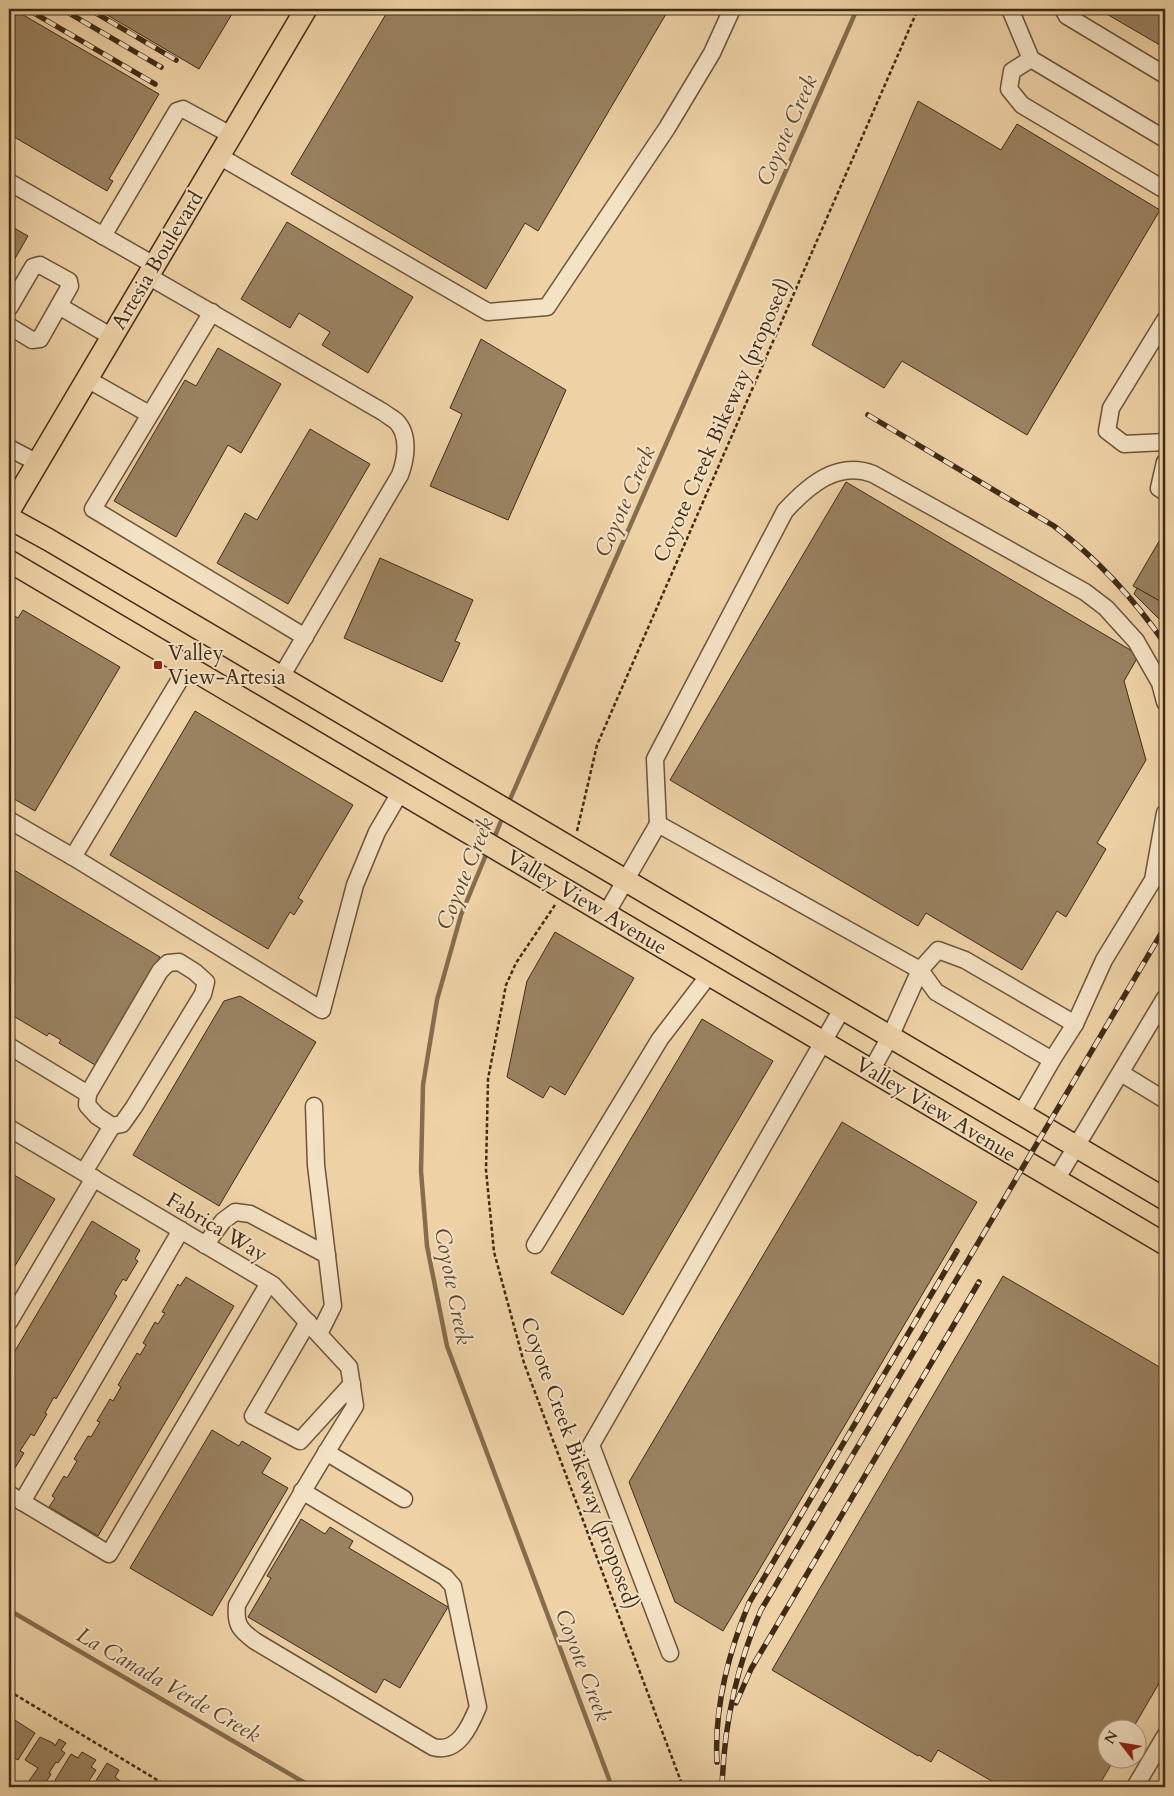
<svg xmlns="http://www.w3.org/2000/svg" width="1174" height="1796" viewBox="0 0 1174 1796" font-family="Cardo,serif">
	<rect width="100%" height="100%" fill="#eed2a6"/>
	<filter id="stains"><feTurbulence type="fractalNoise" baseFrequency=".004" numOctaves="4"/><feColorMatrix values="0 0 0 0 .2 0 0 0 0 .09 0 0 0 0 .02 0 0 0 .5 -.17"/></filter>
	<radialGradient id="worn" r=".72"><stop offset=".6" stop-color="#630" stop-opacity="0"/><stop offset="1" stop-color="#630" stop-opacity=".3"/></radialGradient>
	<g fill="none" stroke-linecap="round" stroke-linejoin="round">
		<g stroke="#856d4f" stroke-width="4.5">
			<path d="M508 804 857 9"/>
			<path d="M493 841 503 816"/>
			<path d="M488 850 461 915 437 1000 423 1085 421 1171 427 1246 447 1346 612 1787"/>
			<path d="M9 1610 312 1787"/>
		</g>
	</g>
	<g fill="#9a8261" stroke="#402b16">
		<path d="M9 9H13L159 94 109 179 113 181 107 191 9 134Z"/>
		<path d="M97 9H235L199 69Z"/>
		<path d="M389 9H669L538 231 525 223 486 289 291 174Z"/>
		<path d="M1098 9H1165V48Z"/>
		<path d="M918 101 1001 150 1017 124 1160 210 1027 435 902 361 884 388 812 345Z"/>
		<path d="M287 222 413 297 368 373 322 345 330 332 299 313 290 328 241 299Z"/>
		<path d="M9 225 28 236 9 269Z"/>
		<path d="M481 339 566 390 508 520 430 486 462 414 450 408Z"/>
		<path d="M218 348 281 384 241 453 228 445 176 537 114 501 185 380 196 386Z"/>
		<path d="M310 429 370 464 288 604 217 563 245 513 257 520Z"/>
		<path d="M846 482 1139 655 1124 681 1146 760 1097 843 1106 849 1066 917 1057 911 1022 970 926 913 918 926 670 780Z"/>
		<path d="M1165 531V604L1133 586Z"/>
		<path d="M380 558 473 600 455 641 460 643 442 682 344 638Z"/>
		<path d="M1137 588 1165 604V627L1161 621 1134 594Z"/>
		<path d="M23 610 120 667 35 811 9 796V616L10 613 18 618Z"/>
		<path d="M195 711 353 805 298 898 303 901 294 915 290 912 268 949 110 855Z"/>
		<path d="M9 867 160 957 95 1065 59 1043 61 1040 49 1033 47 1036 10 1014 12 1010 9 1008Z"/>
		<path d="M555 932 634 978 565 1095 550 1086 543 1098 507 1077 527 981Z"/>
		<path d="M240 996 316 1042 219 1206 133 1155 224 1001Z"/>
		<path d="M702 1019 773 1061 623 1315 551 1273Z"/>
		<path d="M842 1122 977 1202 723 1631 675 1602 629 1482Z"/>
		<path d="M9 1172 55 1199 9 1276Z"/>
		<path d="M92 1221 140 1250 135 1259 138 1261 126 1281 123 1279 114 1294 117 1296 56 1399 54 1397 45 1413 47 1414 34 1436 31 1434 20 1451 24 1453 12 1473 9 1471V1361Z"/>
		<path d="M1003 1276 1163 1369 1162 1370 1165 1372V1673L1133 1728H1106V1758H1115L1098 1787H1002L938 1750 931 1762 919 1755 918 1756 772 1670Z"/>
		<path d="M186 1277 234 1306 98 1536 49 1507 55 1498 52 1496 64 1476 67 1478 77 1461 74 1459 88 1436 91 1437 100 1422 97 1421 110 1399 113 1401 121 1387 118 1385 137 1353 140 1355 146 1345 143 1343 155 1322 158 1324 165 1313 162 1312 178 1284 180 1286Z"/>
		<path d="M212 1430 239 1446 242 1441 271 1458 262 1473 288 1488 212 1616 130 1568Z"/>
		<path d="M301 1519 325 1534 330 1527 353 1541 349 1548 448 1607 400 1688 384 1679 376 1693 248 1617 271 1578 267 1576Z"/>
		<path d="M10 1717 35 1733 18 1760 11 1756 9 1760Z"/>
		<path d="M40 1737 53 1743 55 1746 59 1739 66 1743 61 1750 65 1753 58 1763 56 1762 49 1773 51 1774 43 1787H39L29 1781 38 1768 25 1760Z"/>
		<path d="M82 1752 96 1760 91 1767 96 1770 85 1787H51L71 1754 78 1758Z"/>
		<path d="M107 1763 119 1770 115 1777 128 1787H92Z"/>
	</g>
	<g fill="none" stroke-linecap="round" stroke-linejoin="round">
		<g stroke="#6c553a" stroke-width="19">
			<g id="minor">
				<path d="M1010 9 1031 59 1165 139"/>
				<path d="M1063 9 1067 16 1165 75"/>
				<path d="M1031 59 1012 71 1009 89 1022 105 1165 190"/>
				<path d="M219 156 488 312 547 307 667 128 712 53 732 9"/>
				<path d="M9 182 154 265"/>
				<path d="M103 236 177 111 183 109 231 135"/>
				<path d="M148 276 383 412C387 415 392 418 396 421 410 435 406 459 400 475L281 677"/>
				<path d="M59 306 112 337"/>
				<path d="M9 308 33 267 40 265 69 281 70 286 40 339 32 340 9 326"/>
				<path d="M212 312 93 509 305 637"/>
				<path d="M1165 320 1111 408 1107 431 1124 444 1165 442"/>
				<path d="M87 379 149 414"/>
				<path d="M9 448 38 463"/>
				<path d="M1165 462 1159 488 1165 492"/>
				<path d="M188 666 73 857 322 1010 355 885 377 832 401 791"/>
				<path d="M9 820 73 857"/>
				<path d="M658 824 655 759 785 511C808 486 837 460 873 474L1085 592 1106 608 1136 641 1160 683 1165 702"/>
				<path d="M606 914 658 824 920 970 936 992 1052 1060"/>
				<path d="M9 1046 88 1094 87 1105 97 1116 112 1126 84 1172"/>
				<path d="M871 1071 890 1037 920 970 938 950 965 960 1075 1024"/>
				<path d="M1121 1073 1165 1100"/>
				<path d="M88 1094 160 971 168 963 179 962 195 972 206 982 203 994 134 1107 122 1124 112 1126"/>
				<path d="M314 1106 316 1165 333 1306 319 1334"/>
				<path d="M1021 1114 1052 1060 1075 1024 1104 960 1153 880 1165 813"/>
				<path d="M9 1128 273 1285 349 1367 355 1406C314 1471 275 1538 237 1605 235 1625 240 1630 255 1641L433 1747C458 1754 470 1726 478 1707L453 1586 445 1577 302 1491"/>
				<path d="M1056 1180 1165 998"/>
				<path d="M205 1245 223 1221 235 1212 250 1214 327 1255"/>
				<path d="M535 1245 660 1039 709 975"/>
				<path d="M9 1322 94 1178"/>
				<path d="M308 1322 253 1416 300 1441 352 1384"/>
				<path d="M326 1452 404 1499"/>
				<path d="M9 1494 109 1554 269 1283"/>
				<path d="M22 1502 181 1230"/>
				<path d="M670 1653 591 1445 842 1009"/>
				<path d="M1135 1787 1165 1736"/>
			</g>
		</g>
		<g stroke="#402b16" stroke-width="24">
			<g id="major">
				<path d="M9 511 306 9"/>
				<path d="M9 518 49 540 1165 1199"/>
				<path d="M9 561 1165 1244"/>
			</g>
		</g>
		<g stroke="#402b16" stroke-width="2.5" stroke-dasharray="4 2.5" stroke-linecap="butt">
			<path d="M577 831 597 745 918 9"/>
			<path d="M555 905 516 963 506 985 488 1079 486 1170 494 1252 524 1363 683 1787"/>
			<path d="M9 1691 169 1787"/>
		</g>
		<use href="#minor" stroke="#f4e2c5" stroke-width="16"/>
		<use href="#major" stroke="#eed2a6" stroke-width="21"/>
		<g stroke="#402b16" stroke-width="5.5">
			<g id="rail">
				<path d="M27 9 155 84"/>
				<path d="M62 9 161 67"/>
				<path d="M89 9 176 60"/>
				<path d="M868 415 1054 526C1096 558 1135 600 1165 644"/>
				<path d="M736 1703 751 1669 979 1282"/>
				<path d="M717 1762C714 1707 728 1654 749 1603L957 1251"/>
				<path d="M722 1787C724 1725 736 1667 761 1610L1165 927"/>
			</g>
		</g>
		<use href="#rail" stroke="#f4e2c5" stroke-width="4" stroke-dasharray="11" stroke-linecap="butt"/>
	</g>
	<rect fill="#8f2418" stroke="#f4e2c5" stroke-width="2" x="153" y="660" width="10" height="10" rx="2.5"/>
	<g text-anchor="middle" stroke-width="4" stroke-linejoin="round" paint-order="stroke">
		<g font-size="21" fill="#402b16" stroke="#f4e2c5">
			<text transform="translate(157 260) rotate(-59)" y="7">Artesia Boulevard</text>
			<text transform="translate(722 420) rotate(-66)" y="7">Coyote Creek Bikeway (proposed)</text>
			<text transform="translate(587 902) rotate(31)" y="7">Valley View Avenue</text>
			<text transform="translate(936 1109) rotate(31)" y="7">Valley View Avenue</text>
			<text transform="translate(217 1227) rotate(31)" y="7">Fabrica Way</text>
			<text transform="translate(580 1463) rotate(70)" y="7">Coyote Creek Bikeway (proposed)</text>
		</g>
		<g font-size="21" fill="#402b16" stroke="#f4e2c5" text-anchor="start">
			<text x="168" y="660">Valley<tspan x="168" dy="24">View-Artesia</tspan></text>
		</g>
		<g font-size="22" font-style="italic" fill="#5d462e" stroke="#f4e2c5">
			<text transform="translate(786 130) rotate(-66)" y="8">Coyote Creek</text>
			<text transform="translate(624 501) rotate(-66)" y="8">Coyote Creek</text>
			<text transform="translate(464 873) rotate(-68)" y="8">Coyote Creek</text>
			<text transform="translate(454 1286) rotate(79)" y="8">Coyote Creek</text>
			<text transform="translate(584 1665) rotate(69)" y="8">Coyote Creek</text>
			<text transform="translate(169 1684) rotate(30)" y="8">La Canada Verde Creek</text>
		</g>
	</g>
	<rect width="1174" height="1796" fill="none" stroke="#eed2a6" stroke-width="30"/>
	<rect x="10" y="10" width="1154" height="1776" fill="none" stroke="#402b16" stroke-width="2.5"/>
	<rect x="15" y="15" width="1144" height="1766" fill="none" stroke="#402b16"/>
	<g transform="translate(1122 1744) rotate(301)"><circle r="24" fill="#f4e2c5" stroke="#ac997f"/>
	<path d="M0-4L9 19L0 12L-9 19Z" fill="#8f2418"/>
	<text y="-8" font-size="14" font-weight="bold" text-anchor="middle" fill="#402b16">N</text>
	</g>
	<rect width="100%" height="100%" filter="url(#stains)"/>
	<rect width="100%" height="100%" fill="url(#worn)"/>
</svg>
